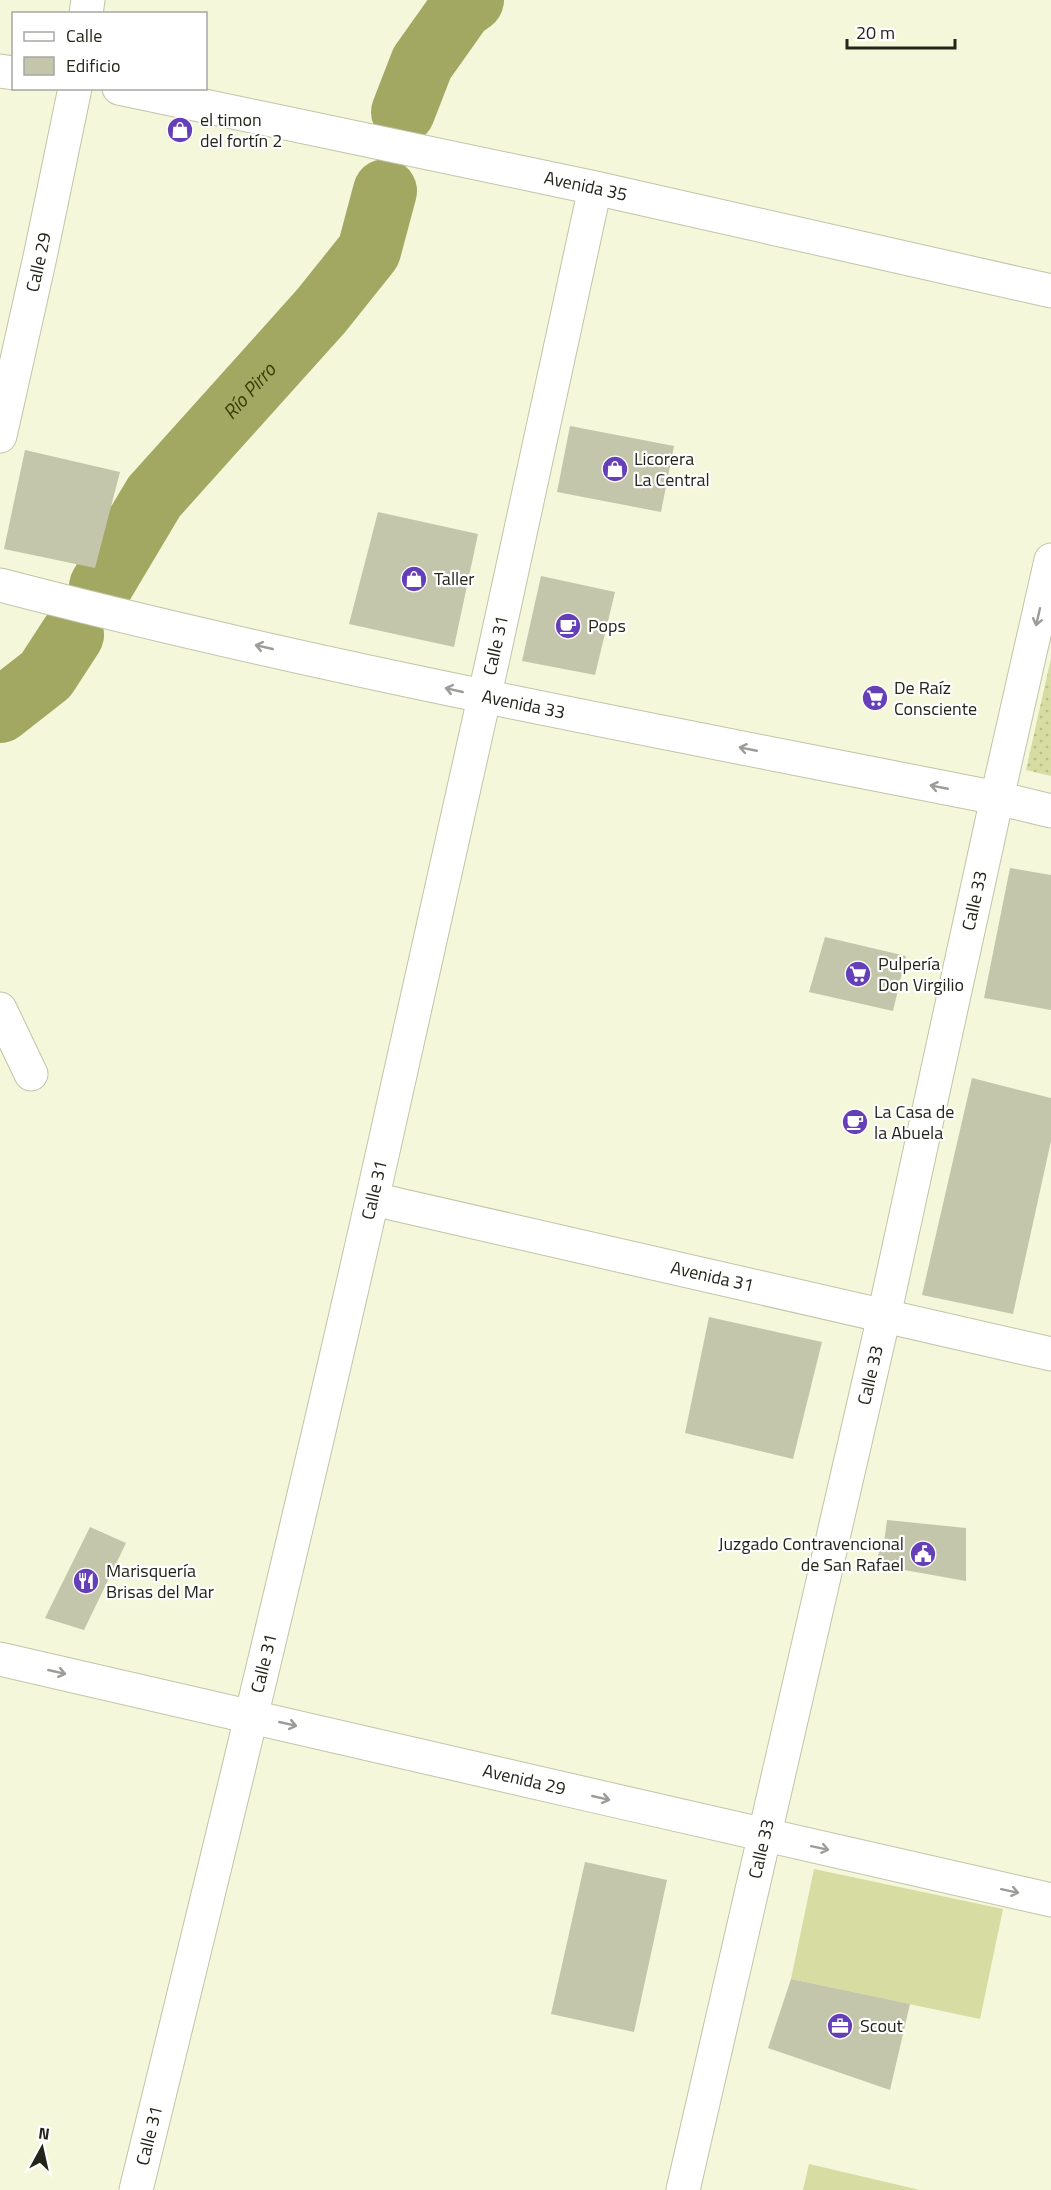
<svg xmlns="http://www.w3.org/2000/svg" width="1051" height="2190" viewBox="0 0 1051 2190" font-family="'Titillium Web',sans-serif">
	<defs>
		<pattern id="grass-dots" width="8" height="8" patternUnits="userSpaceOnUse" patternTransform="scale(1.5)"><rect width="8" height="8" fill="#d7dca3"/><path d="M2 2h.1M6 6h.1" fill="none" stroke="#b8bd8c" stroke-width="1.8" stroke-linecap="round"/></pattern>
	</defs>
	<rect width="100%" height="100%" fill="#f4f7da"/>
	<path fill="url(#grass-dots)" d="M1051 658V776L1026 770Z"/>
	<g fill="#d7dca3">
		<path d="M814 1869 1003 1909 980 2019 791 1979Z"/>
		<path d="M809 2164 920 2190H803Z"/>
	</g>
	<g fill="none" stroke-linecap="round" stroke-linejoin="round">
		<g stroke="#a2a862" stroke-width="64">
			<path d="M403 112 422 63 461 8 472 0"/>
			<path id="s1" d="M101 586 154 497 321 311 369 251 385 191"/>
			<path d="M0 711 46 675 72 635"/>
		</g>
	</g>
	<g fill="#c3c6aa">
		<path d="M570 426 674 446 661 512 557 492Z"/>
		<path d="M25 450 120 472 95 568 4 549Z"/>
		<path d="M378 512 478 534 454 647 349 624Z"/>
		<path d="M541 576 615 592 595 675 522 661Z"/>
		<path d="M1010 868 1051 875V1010L984 998Z"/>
		<path d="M825 937 906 956 893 1011 809 992Z"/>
		<path d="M972 1078 1051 1098V1141L1013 1314 922 1295Z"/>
		<path d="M709 1317 822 1342 793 1459 685 1433Z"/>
		<path d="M887 1520 966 1528V1581L876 1565 881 1543H884Z"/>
		<path d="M90 1527 126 1543 84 1630 45 1618Z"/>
		<path d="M585 1862 667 1880 634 2032 551 2014Z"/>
		<path d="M791 1979 910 2004 890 2090 768 2048Z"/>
	</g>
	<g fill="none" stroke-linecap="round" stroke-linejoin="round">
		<g stroke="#c1c4a8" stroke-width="35">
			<g id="minor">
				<path d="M86 14 88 0"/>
				<path d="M0 71 14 73"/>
				<path id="s2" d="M119 88 595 188 1051 291"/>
				<path id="s3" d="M0 436 40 257 75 88"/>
				<path d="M0 1009 31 1074"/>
				<path id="s4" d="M373 1199 1051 1354"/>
				<path id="s5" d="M136 2190C217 1859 298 1528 373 1196 450 861 522 524 595 188"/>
				<path id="s6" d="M683 2190 884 1316 997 798 1051 811"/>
			</g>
		</g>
		<g stroke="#c1c4a8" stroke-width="35">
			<g id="major">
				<path id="s7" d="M0 585C329 671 664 732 997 798L1051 560"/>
				<path id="s8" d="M0 1659C351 1738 700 1822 1051 1900"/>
			</g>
		</g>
		<use href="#minor" stroke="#fff" stroke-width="33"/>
		<use href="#major" stroke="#fff" stroke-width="33"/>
	</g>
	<defs><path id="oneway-shaft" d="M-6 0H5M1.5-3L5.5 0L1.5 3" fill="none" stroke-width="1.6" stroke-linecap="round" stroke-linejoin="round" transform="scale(1.5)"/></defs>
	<g stroke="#9c9d98">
		<use href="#oneway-shaft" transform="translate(1038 617) rotate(103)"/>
		<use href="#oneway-shaft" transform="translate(264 647) rotate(-167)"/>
		<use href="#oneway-shaft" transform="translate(454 690) rotate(-167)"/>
		<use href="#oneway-shaft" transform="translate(748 749) rotate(-169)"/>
		<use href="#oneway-shaft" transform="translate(939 787) rotate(-169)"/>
		<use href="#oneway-shaft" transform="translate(57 1672) rotate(13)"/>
		<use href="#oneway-shaft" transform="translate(288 1724) rotate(13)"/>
		<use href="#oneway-shaft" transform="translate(601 1798) rotate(13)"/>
		<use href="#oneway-shaft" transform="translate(820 1848) rotate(12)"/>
		<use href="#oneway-shaft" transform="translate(1010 1891) rotate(12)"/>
	</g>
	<defs>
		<g id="shop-disc" transform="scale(1.35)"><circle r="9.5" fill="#643fb7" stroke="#fff"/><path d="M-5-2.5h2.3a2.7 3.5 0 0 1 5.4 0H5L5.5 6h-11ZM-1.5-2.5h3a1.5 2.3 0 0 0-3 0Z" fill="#fff"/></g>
		<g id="cafe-disc" transform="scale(1.35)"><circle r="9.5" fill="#643fb7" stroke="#fff"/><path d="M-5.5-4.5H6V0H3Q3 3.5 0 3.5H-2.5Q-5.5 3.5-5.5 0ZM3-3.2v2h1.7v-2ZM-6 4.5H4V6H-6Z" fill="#fff"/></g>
		<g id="supermarket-disc" transform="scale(1.35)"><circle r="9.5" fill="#643fb7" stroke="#fff"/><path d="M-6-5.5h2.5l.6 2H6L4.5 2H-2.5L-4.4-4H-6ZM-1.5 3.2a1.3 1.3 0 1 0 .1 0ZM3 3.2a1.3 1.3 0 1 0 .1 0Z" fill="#fff"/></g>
		<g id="civic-disc" transform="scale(1.35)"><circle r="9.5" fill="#643fb7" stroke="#fff"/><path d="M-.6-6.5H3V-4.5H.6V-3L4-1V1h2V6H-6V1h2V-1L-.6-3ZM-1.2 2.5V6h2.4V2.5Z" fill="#fff"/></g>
		<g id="restaurant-disc" transform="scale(1.35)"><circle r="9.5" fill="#643fb7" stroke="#fff"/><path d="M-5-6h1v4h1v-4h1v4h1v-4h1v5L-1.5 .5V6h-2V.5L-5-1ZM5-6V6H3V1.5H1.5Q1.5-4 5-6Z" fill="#fff"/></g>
		<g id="office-disc" transform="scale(1.35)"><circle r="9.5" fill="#643fb7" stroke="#fff"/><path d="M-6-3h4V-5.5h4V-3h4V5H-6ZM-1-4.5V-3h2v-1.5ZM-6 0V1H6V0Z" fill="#fff"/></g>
	</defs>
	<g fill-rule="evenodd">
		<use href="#shop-disc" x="180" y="130"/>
		<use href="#shop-disc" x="615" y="469"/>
		<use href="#shop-disc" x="414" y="579"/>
		<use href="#cafe-disc" x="568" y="626"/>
		<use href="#supermarket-disc" x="875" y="698"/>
		<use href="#supermarket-disc" x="858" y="974"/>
		<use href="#cafe-disc" x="855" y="1122"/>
		<use href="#civic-disc" x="923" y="1554"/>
		<use href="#restaurant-disc" x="86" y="1581"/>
		<use href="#office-disc" x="840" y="2026"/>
	</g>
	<g text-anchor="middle" stroke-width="4.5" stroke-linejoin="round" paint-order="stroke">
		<g font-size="18" fill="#24251a" stroke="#fff" text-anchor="start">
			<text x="200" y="126">el timon<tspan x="200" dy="21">del fortín 2</tspan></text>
			<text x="634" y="465">Licorera<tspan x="634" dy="21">La Central</tspan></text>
			<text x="434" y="585">Taller</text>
			<text x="588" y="632">Pops</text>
			<text x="894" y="694">De Raíz<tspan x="894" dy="21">Consciente</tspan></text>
			<text x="878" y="970">Pulpería<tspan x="878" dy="21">Don Virgilio</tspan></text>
			<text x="874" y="1118">La Casa de<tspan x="874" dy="21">la Abuela</tspan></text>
			<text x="904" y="1550" text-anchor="end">Juzgado Contravencional<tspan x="904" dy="21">de San Rafael</tspan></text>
			<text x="106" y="1577">Marisquería<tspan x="106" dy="21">Brisas del Mar</tspan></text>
			<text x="860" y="2032">Scout</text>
		</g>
		<g font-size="18" fill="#24251a" stroke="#fff">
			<text dy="6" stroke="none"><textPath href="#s2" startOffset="477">Avenida 35</textPath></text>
			<text dy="6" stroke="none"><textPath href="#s3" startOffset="178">Calle 29</textPath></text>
			<text dy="6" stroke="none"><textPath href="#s5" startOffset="1586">Calle 31</textPath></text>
			<text dy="6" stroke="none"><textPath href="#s7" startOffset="537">Avenida 33</textPath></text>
			<text dy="6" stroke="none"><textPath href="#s6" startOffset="1322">Calle 33</textPath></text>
			<text dy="6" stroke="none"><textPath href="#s5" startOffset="1028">Calle 31</textPath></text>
			<text dy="6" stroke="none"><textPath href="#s4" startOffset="348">Avenida 31</textPath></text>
			<text dy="6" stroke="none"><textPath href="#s6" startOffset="836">Calle 33</textPath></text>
			<text dy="6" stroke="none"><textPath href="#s5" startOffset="542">Calle 31</textPath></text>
			<text dy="6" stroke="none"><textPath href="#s8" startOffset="538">Avenida 29</textPath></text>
			<text dy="6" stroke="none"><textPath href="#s6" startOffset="350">Calle 33</textPath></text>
			<text dy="6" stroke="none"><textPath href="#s5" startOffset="56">Calle 31</textPath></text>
		</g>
		<g font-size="20" font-style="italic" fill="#3b3d04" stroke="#fff">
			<text dy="7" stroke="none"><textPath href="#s1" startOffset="246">Río Pirro</textPath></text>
		</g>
	</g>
	<rect x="12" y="12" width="195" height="78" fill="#ffffff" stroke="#a7a8a3" stroke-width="1.5"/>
	<rect x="24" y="32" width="30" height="9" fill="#ffffff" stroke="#a7a8a3" stroke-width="1.5"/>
	<text x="66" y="42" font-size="18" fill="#24251a">Calle</text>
	<rect x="24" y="57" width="30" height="18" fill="#c3c6aa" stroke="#a7a8a3" stroke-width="1.5"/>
	<text x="66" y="72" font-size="18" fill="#24251a">Edificio</text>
	<g transform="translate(42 2148) rotate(8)" stroke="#ffffff" stroke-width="4.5" paint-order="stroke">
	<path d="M0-4.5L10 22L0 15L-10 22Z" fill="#24251a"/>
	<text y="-9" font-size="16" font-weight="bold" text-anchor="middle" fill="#24251a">N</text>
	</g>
	<path d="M847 39v9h108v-9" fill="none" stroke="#24251a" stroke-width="3"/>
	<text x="856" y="39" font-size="18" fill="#24251a" stroke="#ffffff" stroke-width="4.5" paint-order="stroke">20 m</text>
</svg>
